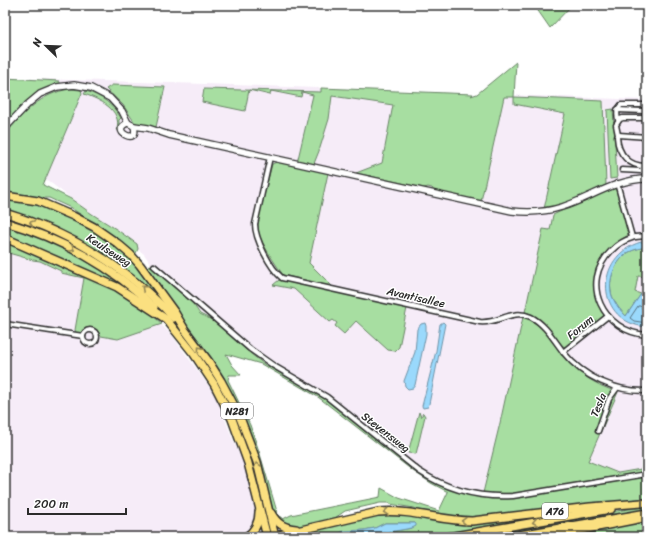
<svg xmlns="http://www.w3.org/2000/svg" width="652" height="542" viewBox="0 0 652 542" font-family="Sriracha,sans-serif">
	<rect width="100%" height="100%" fill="#fff"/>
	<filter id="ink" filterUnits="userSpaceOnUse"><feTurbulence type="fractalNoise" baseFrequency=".025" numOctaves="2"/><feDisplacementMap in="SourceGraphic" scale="8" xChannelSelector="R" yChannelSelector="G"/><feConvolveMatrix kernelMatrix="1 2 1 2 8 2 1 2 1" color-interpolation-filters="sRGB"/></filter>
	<g filter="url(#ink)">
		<g fill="#f6ecf8">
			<path d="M5 78 205 84 647 100V480L505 502 451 493 428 482 326 403 269 368 223 332 160 278 144 254 5 148Z"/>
			<path d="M5 245 103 280 131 298 171 334 216 396 233 440 248 473 258 520 242 534 226 537H5Z"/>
		</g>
		<g fill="#a7dea1" stroke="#698466" fill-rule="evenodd">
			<path d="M534 5H572L550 28Z"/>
			<path d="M516 62 514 97 603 101 606 185C586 195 567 205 544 209L565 114 514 104V97H504L481 201 434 191 432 188 428 187 424 188 356 173 382 163 393 105 332 96 329 119 319 151 313 166 297 163 313 95 302 92 301 97 271 91 270 95 249 90 245 111 202 102 204 89 321 92V88L473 94 471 96 477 94Z"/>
			<path d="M5 78 59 81 61 84 70 83 46 90 5 126Z"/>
			<path d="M112 85 165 87 156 127 135 123 123 105 106 89Z"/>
			<path d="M70 89 81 90 82 93 43 185 71 199 92 214 116 229 137 244 138 249 135 255 118 239 71 208 49 198H42L27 195 10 193 5 191V135C23 113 41 93 70 89Z"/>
			<path d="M86 91C101 96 113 104 121 118L119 120V132L117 129C122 110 99 99 84 94Z"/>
			<path d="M613 109 617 178 610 179 607 110Z"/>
			<path d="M279 161 328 173 309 263 333 287 283 275C275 263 262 245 258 231 256 221 269 177 272 164Z"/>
			<path d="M609 188H615L617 189 630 233C625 239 615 242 610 248 592 265 591 295 604 315L603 317 565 347 563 346C552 334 542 316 525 312L543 229 550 230 553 215Z"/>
			<path d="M5 200 35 202 76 218 123 250 172 310 141 281 102 254 5 210Z"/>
			<path d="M5 225C57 238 103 268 143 301L5 236Z"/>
			<path d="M5 241 87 275 137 301 162 324 118 339 101 336C90 324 92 329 79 333H76L75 330 84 278 61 273V271L40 261 33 260 5 252Z"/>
			<path d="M647 247V277L638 276 635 292 641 294 626 316C620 310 615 304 612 296 607 280 615 261 629 252 635 249 641 248 647 247Z"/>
			<path d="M150 265 172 285 189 298 200 314 214 321 251 354 264 364 328 400 369 434 432 481C458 495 482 498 512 497L647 476V498L468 519 434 515 414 508 390 504V503H380L345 511 332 520 298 528 287 526 274 515 261 463 243 415 223 377 211 357 145 268ZM226 354 261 364 318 397 413 471 431 483 448 492 439 511 399 498 381 488 380 497 291 515 283 519 278 515 260 454 250 425 228 380 229 375H241L232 365Z"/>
			<path d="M279 280 407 308 399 347 395 351 388 350 356 321 344 334 335 326 337 323 333 320 330 322 294 289 273 285Z"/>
			<path d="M523 317C541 322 550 339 560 352 574 371 596 386 618 392L588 461 618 473 647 468V472L522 493 489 494 483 493 500 423Z"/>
			<path d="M419 412 421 417 423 413 425 416 416 454 408 453Z"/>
			<path d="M647 506V511L494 537H459Z"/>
			<path d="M395 512 468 524 541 518 428 537H362L412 528 415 523H385L375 528 323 537H279Z"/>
			<path d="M647 520V536L560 537Z"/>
		</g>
		<g fill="#9ad9fc" stroke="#6e93a8">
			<path d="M641 242H647V247C641 248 635 249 629 252 615 261 607 280 612 296 615 304 620 310 626 316L641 294 643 295 647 327C595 323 593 256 641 242Z"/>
			<path d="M443 322 445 324 429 404 428 407 423 408 422 406 436 351 440 324Z"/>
			<path d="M425 323 426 326V334L415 385 413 388 408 389 405 386 404 381 415 352 417 329 421 324Z"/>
			<path d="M385 523H415L416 524V526L412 528 362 537H323L333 536 344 531 364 530 375 528Z"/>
		</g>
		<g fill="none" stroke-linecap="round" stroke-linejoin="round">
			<path stroke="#57717f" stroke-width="1" d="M647 311 644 310 640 306H638L630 318 634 321 647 323"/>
			<g stroke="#2b2b2b" stroke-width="7">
				<g id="street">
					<path d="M617 110 644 111 647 109"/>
					<path d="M618 120C617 114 616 110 621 105H647"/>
					<path d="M618 135 616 125 620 119 623 118H647"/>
					<path d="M647 137 619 135 617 137C618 154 629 167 647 166"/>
					<path d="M270 157 255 224C255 239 270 268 282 278L480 322C499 324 512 308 531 317 545 324 554 340 564 353 583 377 616 392 647 391"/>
					<path d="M622 170 641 171 646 166"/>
					<path d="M617 183 632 237"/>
					<path d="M647 236C642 237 636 236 632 238 624 240 617 245 611 251 579 283 603 332 647 335"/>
					<path d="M154 266 250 349 274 366 327 397 419 471C448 490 479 498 513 496L647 474"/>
					<path d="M5 324 83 336"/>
					<circle cx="90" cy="337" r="7"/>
					<path d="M563 352 608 316"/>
					<path d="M598 431 609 399 617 388"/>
					<path d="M646 537H647"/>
				</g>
			</g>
			<g stroke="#2b2b2b" stroke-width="8">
				<g id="secondary">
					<path d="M128 123C108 130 140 147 134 126"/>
					<path d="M5 128 28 104 40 94 57 87 74 85 91 88 110 98 122 111 128 123 134 126 148 128 169 135 512 211C529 213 546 212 562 207 591 198 615 179 647 179"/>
				</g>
			</g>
			<g stroke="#2b2b2b" stroke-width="10">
				<g id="highway">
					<path d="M5 196 38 201 73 216 94 227 117 243 131 255 140 265 175 313 185 330 209 362 221 381 239 415 257 462 275 537"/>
					<path d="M5 213C70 232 128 269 174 318"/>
					<path d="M5 222C60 238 113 267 154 307"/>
					<path d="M5 238 117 287 166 319 194 354 214 384 232 419 248 463 267 537"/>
					<path d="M271 513C277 524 284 528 296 529"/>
					<path d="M246 537C255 531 259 523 259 512"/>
					<path d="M271 537 378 512C413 509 439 521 472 521L590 507 642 503"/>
					<path d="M448 537 611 509"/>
					<path d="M508 537 647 513"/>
					<path d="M547 537 643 518"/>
				</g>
			</g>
			<use href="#street" stroke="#fff" stroke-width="4"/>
			<use href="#secondary" stroke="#fff" stroke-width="5.5"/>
			<use href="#highway" stroke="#fbe080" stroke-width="7"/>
		</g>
		<defs><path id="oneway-chevron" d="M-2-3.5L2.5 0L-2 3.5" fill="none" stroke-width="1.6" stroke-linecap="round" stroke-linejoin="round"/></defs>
		<g stroke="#938656">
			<use href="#oneway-chevron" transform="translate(32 223) rotate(-160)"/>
			<use href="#oneway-chevron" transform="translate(72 249) rotate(28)"/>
			<use href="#oneway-chevron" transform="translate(144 288) rotate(-139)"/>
			<use href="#oneway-chevron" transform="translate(200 349) rotate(-126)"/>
			<use href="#oneway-chevron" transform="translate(257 465) rotate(-106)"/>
			<use href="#oneway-chevron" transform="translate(386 512) rotate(175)"/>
			<use href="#oneway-chevron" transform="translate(464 521) rotate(-178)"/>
			<use href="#oneway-chevron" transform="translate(535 522) rotate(170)"/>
		</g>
	</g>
	<g text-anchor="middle" stroke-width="3" stroke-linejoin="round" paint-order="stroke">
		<g fill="#fff" stroke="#6b6b6b" stroke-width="1">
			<rect x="221" y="403" width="32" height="16" rx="3"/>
			<rect x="542" y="503" width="26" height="16" rx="3"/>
		</g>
		<g font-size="10" font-weight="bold" fill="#2b2b2b">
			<text x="237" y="415">N281</text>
			<text x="555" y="515">A76</text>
		</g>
		<g font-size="11" fill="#2b2b2b" stroke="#fff">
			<text transform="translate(109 250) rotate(33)" y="4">Keulseweg</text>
			<text transform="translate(416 297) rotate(13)" y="4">Avantisallee</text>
			<text transform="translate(580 327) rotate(-39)" y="4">Forum</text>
			<text transform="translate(598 405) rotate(-67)" y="4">Tesla</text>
			<text transform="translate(386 432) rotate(38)" y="4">Stevensweg</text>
		</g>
	</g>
	<rect width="652" height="542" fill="none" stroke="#fff" stroke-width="20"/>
	<rect x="10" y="10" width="632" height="522" fill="none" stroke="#2b2b2b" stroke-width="1.5" filter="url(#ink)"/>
	<g transform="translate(46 46) rotate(293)" stroke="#ffffff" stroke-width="3" paint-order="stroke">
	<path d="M0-3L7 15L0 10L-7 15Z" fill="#2b2b2b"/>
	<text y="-6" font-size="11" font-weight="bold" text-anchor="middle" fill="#2b2b2b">N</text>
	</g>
	<path d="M28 508v6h98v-6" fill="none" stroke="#2b2b2b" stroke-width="2"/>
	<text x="34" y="508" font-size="12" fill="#2b2b2b" stroke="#ffffff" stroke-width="3" paint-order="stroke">200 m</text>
</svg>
